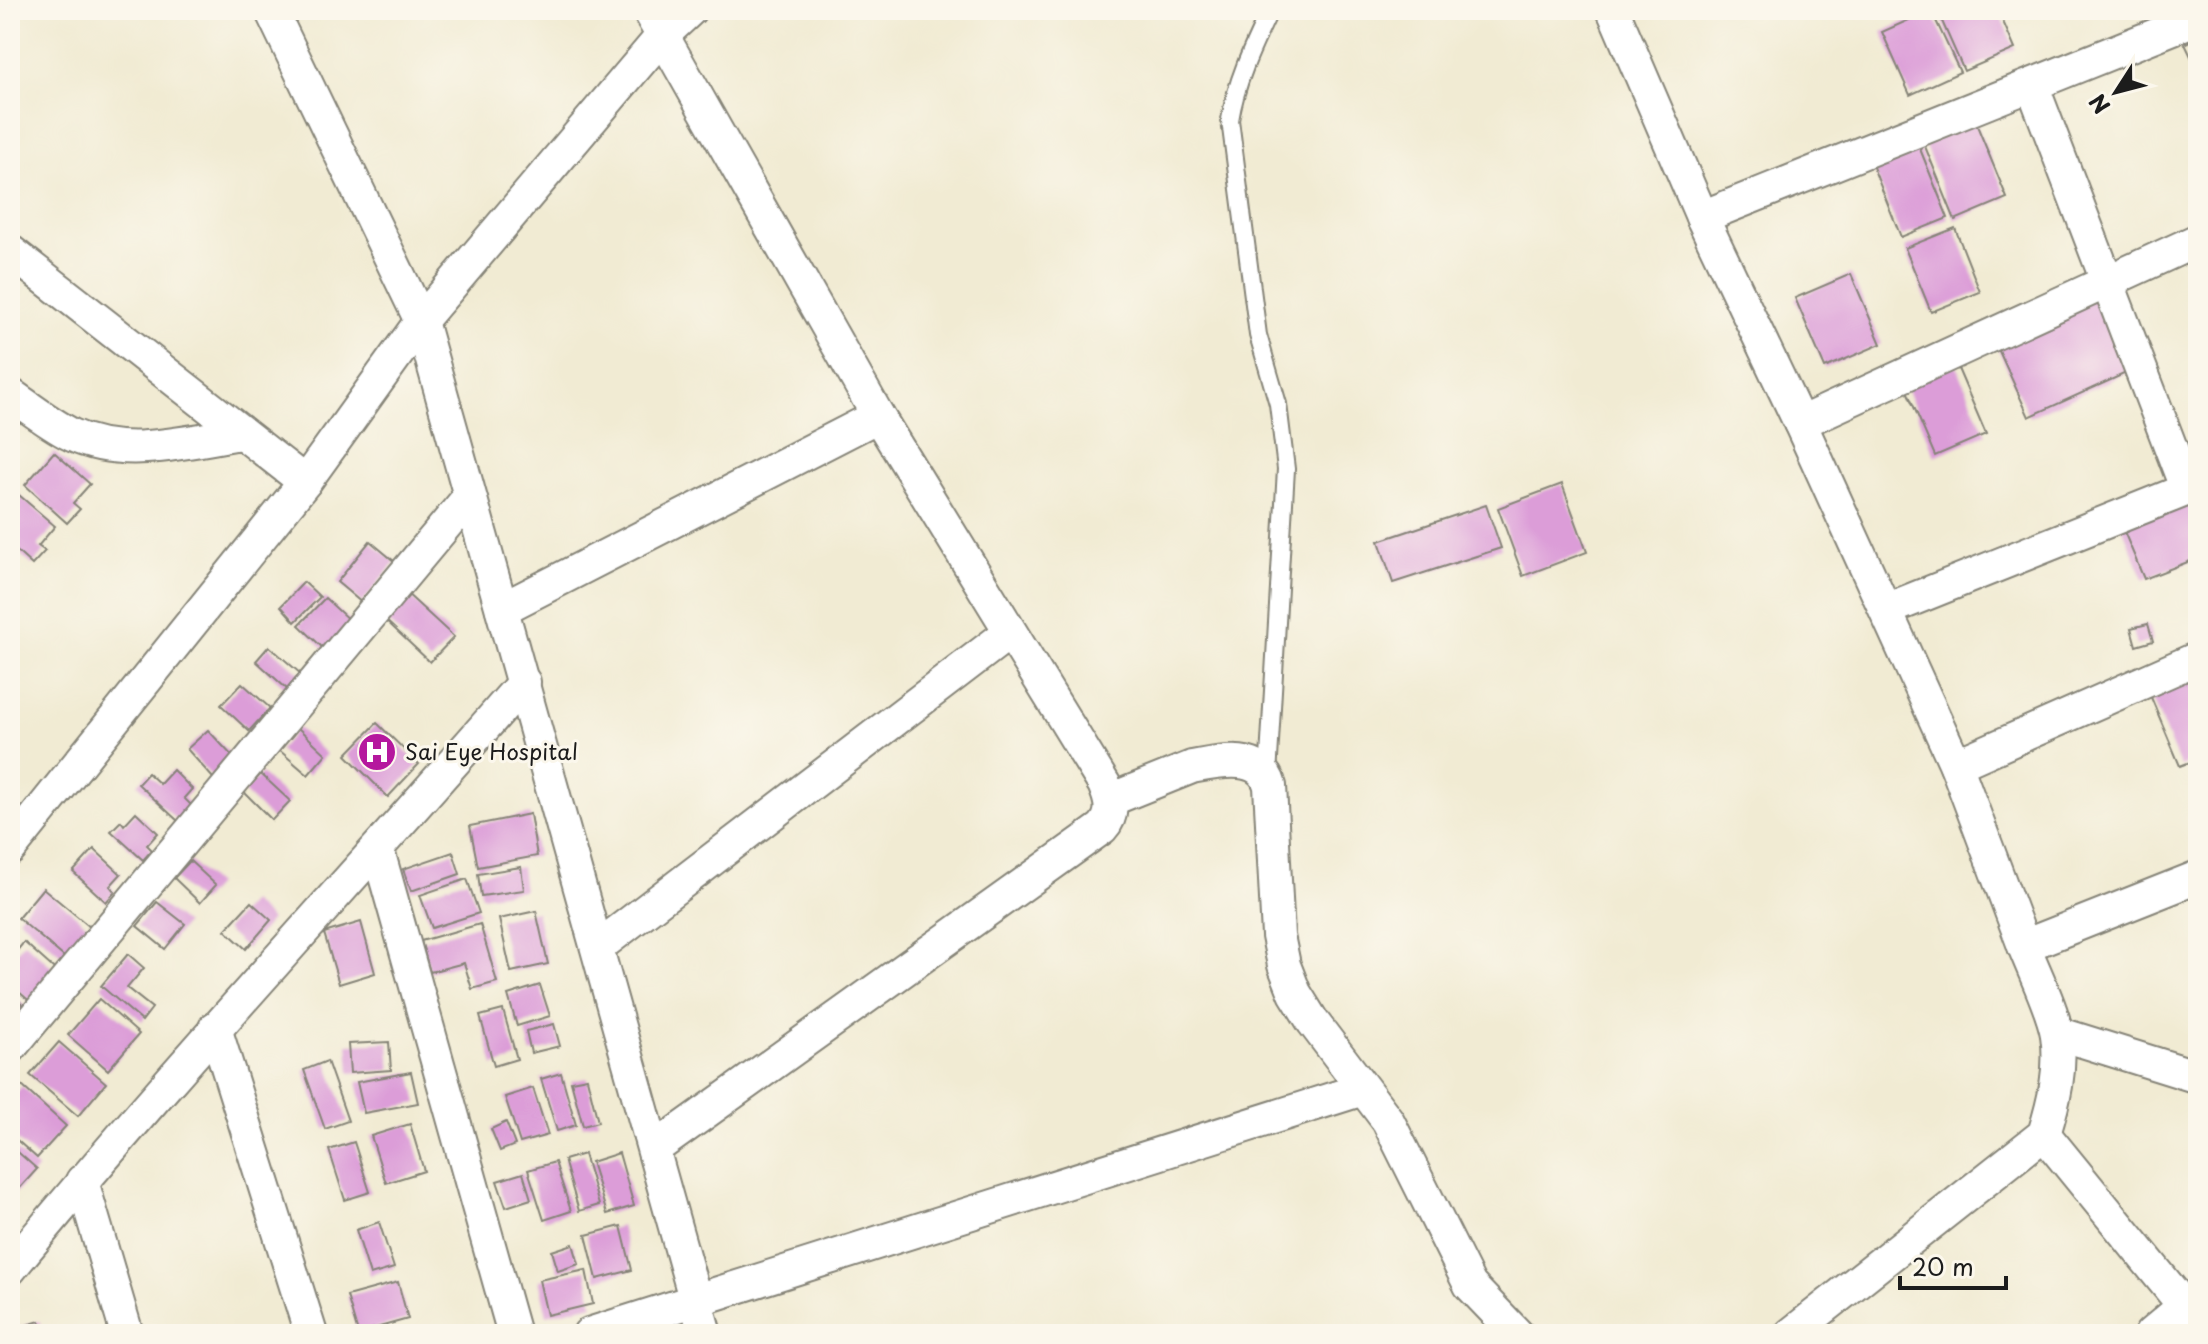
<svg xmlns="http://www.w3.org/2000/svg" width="2208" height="1344" viewBox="0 0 2208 1344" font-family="'Playpen Sans',sans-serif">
	<rect width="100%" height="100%" fill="#fbf7ec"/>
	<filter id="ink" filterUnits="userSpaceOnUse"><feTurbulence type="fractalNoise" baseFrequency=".0125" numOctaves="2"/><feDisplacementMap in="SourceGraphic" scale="16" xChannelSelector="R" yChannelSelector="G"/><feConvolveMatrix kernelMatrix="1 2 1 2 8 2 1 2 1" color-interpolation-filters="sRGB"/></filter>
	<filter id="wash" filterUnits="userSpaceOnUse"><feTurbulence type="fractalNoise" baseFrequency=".006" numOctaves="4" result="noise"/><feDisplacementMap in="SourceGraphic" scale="32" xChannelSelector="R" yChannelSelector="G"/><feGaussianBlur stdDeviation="1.8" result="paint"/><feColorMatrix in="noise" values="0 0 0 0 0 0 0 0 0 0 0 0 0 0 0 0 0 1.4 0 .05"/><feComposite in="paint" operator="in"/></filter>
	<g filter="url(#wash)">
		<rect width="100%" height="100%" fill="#f1ebd3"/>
		<g id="blocks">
			<g fill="#dc9dd8">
				<path d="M1931 10 1960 72 1910 95 1882 32Z"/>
				<path d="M1937 10H1998L2015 49 1964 71Z"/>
				<path d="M2198 37V71L2185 44Z"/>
				<path d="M1976 123 2007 198 1955 220 1924 144Z"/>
				<path d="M1918 144 1948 218 1901 237 1871 162Z"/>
				<path d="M1955 228 1980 292 1931 312 1905 248Z"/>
				<path d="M1851 274 1881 344 1825 368 1795 298Z"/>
				<path d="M2101 293 2135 369 2029 417 1994 340Z"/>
				<path d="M1956 364 1986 434 1935 456 1905 386Z"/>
				<path d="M10 411 21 421 10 434Z"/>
				<path d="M54 452 90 484 73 503 80 509 67 523 25 485Z"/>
				<path d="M1562 484 1587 552 1523 576 1498 508Z"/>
				<path d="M2193 493 2198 504V558L2144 579 2120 522Z"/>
				<path d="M19 495 55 526 38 546 45 551 32 565 10 545V505Z"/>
				<path d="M1486 505 1501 548 1393 583 1379 541Z"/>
				<path d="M370 541 395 562 362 603 337 582Z"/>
				<path d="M304 582 320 597 295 622 281 606Z"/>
				<path d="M404 591 454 637 430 662 381 616Z"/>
				<path d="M325 598 351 622 325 650 299 625Z"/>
				<path d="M2148 624 2153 641 2136 646 2131 628Z"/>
				<path d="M269 646 301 674 287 689 256 661Z"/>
				<path d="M2198 675V759L2180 766 2150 695Z"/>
				<path d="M242 683 270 708 249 731 221 705Z"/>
				<path d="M377 723 419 764 388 797 346 755Z"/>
				<path d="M298 728 326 754 308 775 279 750Z"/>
				<path d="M208 730 234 758 213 778 187 749Z"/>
				<path d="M173 770 192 789 184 798 192 806 178 821 138 784 148 773 160 784Z"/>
				<path d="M261 774 290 801 272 820 244 792Z"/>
				<path d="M136 812 158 833 147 845 152 850 143 860 111 831 121 821 124 825Z"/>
				<path d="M530 814 537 856 478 867 470 826Z"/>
				<path d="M94 849 121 874 110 886 115 892 106 902 73 872Z"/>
				<path d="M453 852 460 874 411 891 403 869Z"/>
				<path d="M190 861 216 885 200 903 174 878Z"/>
				<path d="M521 867 524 890 481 896 478 874Z"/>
				<path d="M467 879 479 913 432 928 420 895Z"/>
				<path d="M43 888 96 932 70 962 18 918Z"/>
				<path d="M157 902 185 924 165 949 137 926Z"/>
				<path d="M251 902 271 920 246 949 225 930Z"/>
				<path d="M536 911 548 964 511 972 499 919Z"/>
				<path d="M361 922 375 973 339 984 324 933Z"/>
				<path d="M480 924 497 982 472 989 464 963 430 972 421 941Z"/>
				<path d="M24 942 61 975 34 1005 10 984V959Z"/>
				<path d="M128 954 144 968 127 988 152 1008 142 1021 101 986Z"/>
				<path d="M540 985 550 1016 517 1026 508 995Z"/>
				<path d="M10 994 30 1010 10 1035Z"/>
				<path d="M99 999 139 1034 108 1070 68 1035Z"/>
				<path d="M503 1010 517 1059 494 1066 480 1016Z"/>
				<path d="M554 1024 560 1046 531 1053 526 1031Z"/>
				<path d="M59 1042 106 1083 78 1116 30 1075Z"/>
				<path d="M389 1042 391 1070 350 1073 348 1044Z"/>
				<path d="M327 1061 348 1121 325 1129 304 1070Z"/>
				<path d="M411 1072 418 1103 364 1113 357 1082Z"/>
				<path d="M561 1073 576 1125 557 1131 541 1079Z"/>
				<path d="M587 1078 598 1122 583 1126 571 1081Z"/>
				<path d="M22 1086 66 1126 37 1158 10 1134V1100Z"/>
				<path d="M533 1088 548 1135 520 1143 505 1097Z"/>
				<path d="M506 1122 515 1145 500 1151 491 1129Z"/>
				<path d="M410 1124 424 1171 386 1183 371 1136Z"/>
				<path d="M354 1142 370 1192 345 1200 329 1150Z"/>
				<path d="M10 1145 37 1169 10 1199Z"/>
				<path d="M619 1153 634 1206 607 1214 591 1162Z"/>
				<path d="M584 1154 599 1205 579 1211 564 1160Z"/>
				<path d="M555 1162 571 1211 544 1220 528 1170Z"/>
				<path d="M523 1173 531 1199 506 1207 497 1181Z"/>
				<path d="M379 1222 394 1268 370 1275 356 1230Z"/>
				<path d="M621 1226 632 1270 597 1279 586 1235Z"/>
				<path d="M573 1244 579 1264 558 1271 552 1251Z"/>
				<path d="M586 1270 593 1304 547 1315 539 1280Z"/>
				<path d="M398 1282 408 1319 358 1333 347 1296Z"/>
				<path d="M40 1321 44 1334H10V1330Z"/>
			</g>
		</g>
	</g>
	<g filter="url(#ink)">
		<use href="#blocks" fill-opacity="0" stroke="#868478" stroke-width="2"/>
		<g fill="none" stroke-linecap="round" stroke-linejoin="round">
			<g stroke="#868478" stroke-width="20">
				<path id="service" d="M1268 776 1286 469 1278 404 1258 335 1230 120C1236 81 1253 46 1270 10"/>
			</g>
			<g stroke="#868478" stroke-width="36">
				<g id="minor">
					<path d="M271 10 421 321 662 36 690 10"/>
					<path d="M648 10 878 416 1104 784C1111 801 1115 814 1102 828L654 1149"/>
					<path d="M1613 10 1702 217 1800 423 1956 765 2024 946 2198 877"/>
					<path d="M2032 85 2187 490"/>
					<path d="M1702 217 2198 18"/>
					<path d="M10 251 305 482"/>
					<path d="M421 321 705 1334"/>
					<path d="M10 394C30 408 50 424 72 435 125 460 187 441 242 433"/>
					<path d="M1800 423 2198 240"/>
					<path d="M502 609 878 416"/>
					<path d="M1886 610 2198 485"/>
					<path d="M1956 765 2198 658"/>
					<path d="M1110 800 1192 767C1219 762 1261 752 1270 786L1278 936 1284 965 1295 993 1313 1022 1388 1121 1470 1285 1517 1334"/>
					<path d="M10 849 305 482 421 321"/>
					<path d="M378 851 514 1334"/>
					<path d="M598 947 1010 632"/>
					<path d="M215 1028 311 1334"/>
					<path d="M2057 1033 2198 1077"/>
					<path d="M10 1048 469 497"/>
					<path d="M2044 1134 2198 1323"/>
					<path d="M82 1181 127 1334"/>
					<path d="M10 1269C175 1068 353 879 524 682"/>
					<path d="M589 1334 1363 1089"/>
					<path d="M1791 1334 2044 1134C2054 1102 2062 1069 2057 1035 2053 1010 2034 972 2024 946"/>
					<path d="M2151 1334 2184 1306"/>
				</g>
			</g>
			<use href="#service" stroke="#fff" stroke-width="16"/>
			<use href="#minor" stroke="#fff" stroke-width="32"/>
		</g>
	</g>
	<defs>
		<g id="hospital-disc" transform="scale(2)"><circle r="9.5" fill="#b5179e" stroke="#fbf7ec"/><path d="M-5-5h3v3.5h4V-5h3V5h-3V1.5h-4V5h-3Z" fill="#fff"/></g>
	</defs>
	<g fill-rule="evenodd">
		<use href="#hospital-disc" x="377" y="752"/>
	</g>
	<g text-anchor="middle" stroke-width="6" stroke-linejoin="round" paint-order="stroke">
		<g font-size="22" fill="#1c1c1c" stroke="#fbf7ec" text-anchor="start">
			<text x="405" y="760">Sai Eye Hospital</text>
		</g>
	</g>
	<rect width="2208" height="1344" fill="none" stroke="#fbf7ec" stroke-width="40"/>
	<g transform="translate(2116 92) rotate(234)" stroke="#fbf7ec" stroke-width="6" paint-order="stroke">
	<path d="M0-6L14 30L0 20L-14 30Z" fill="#1c1c1c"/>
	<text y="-12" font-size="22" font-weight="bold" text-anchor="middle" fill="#1c1c1c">N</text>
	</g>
	<path d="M1900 1276v12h106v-12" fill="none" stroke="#1c1c1c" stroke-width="4"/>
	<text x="1912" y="1276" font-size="24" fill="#1c1c1c" stroke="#fbf7ec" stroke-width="6" paint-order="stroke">20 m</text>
</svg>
